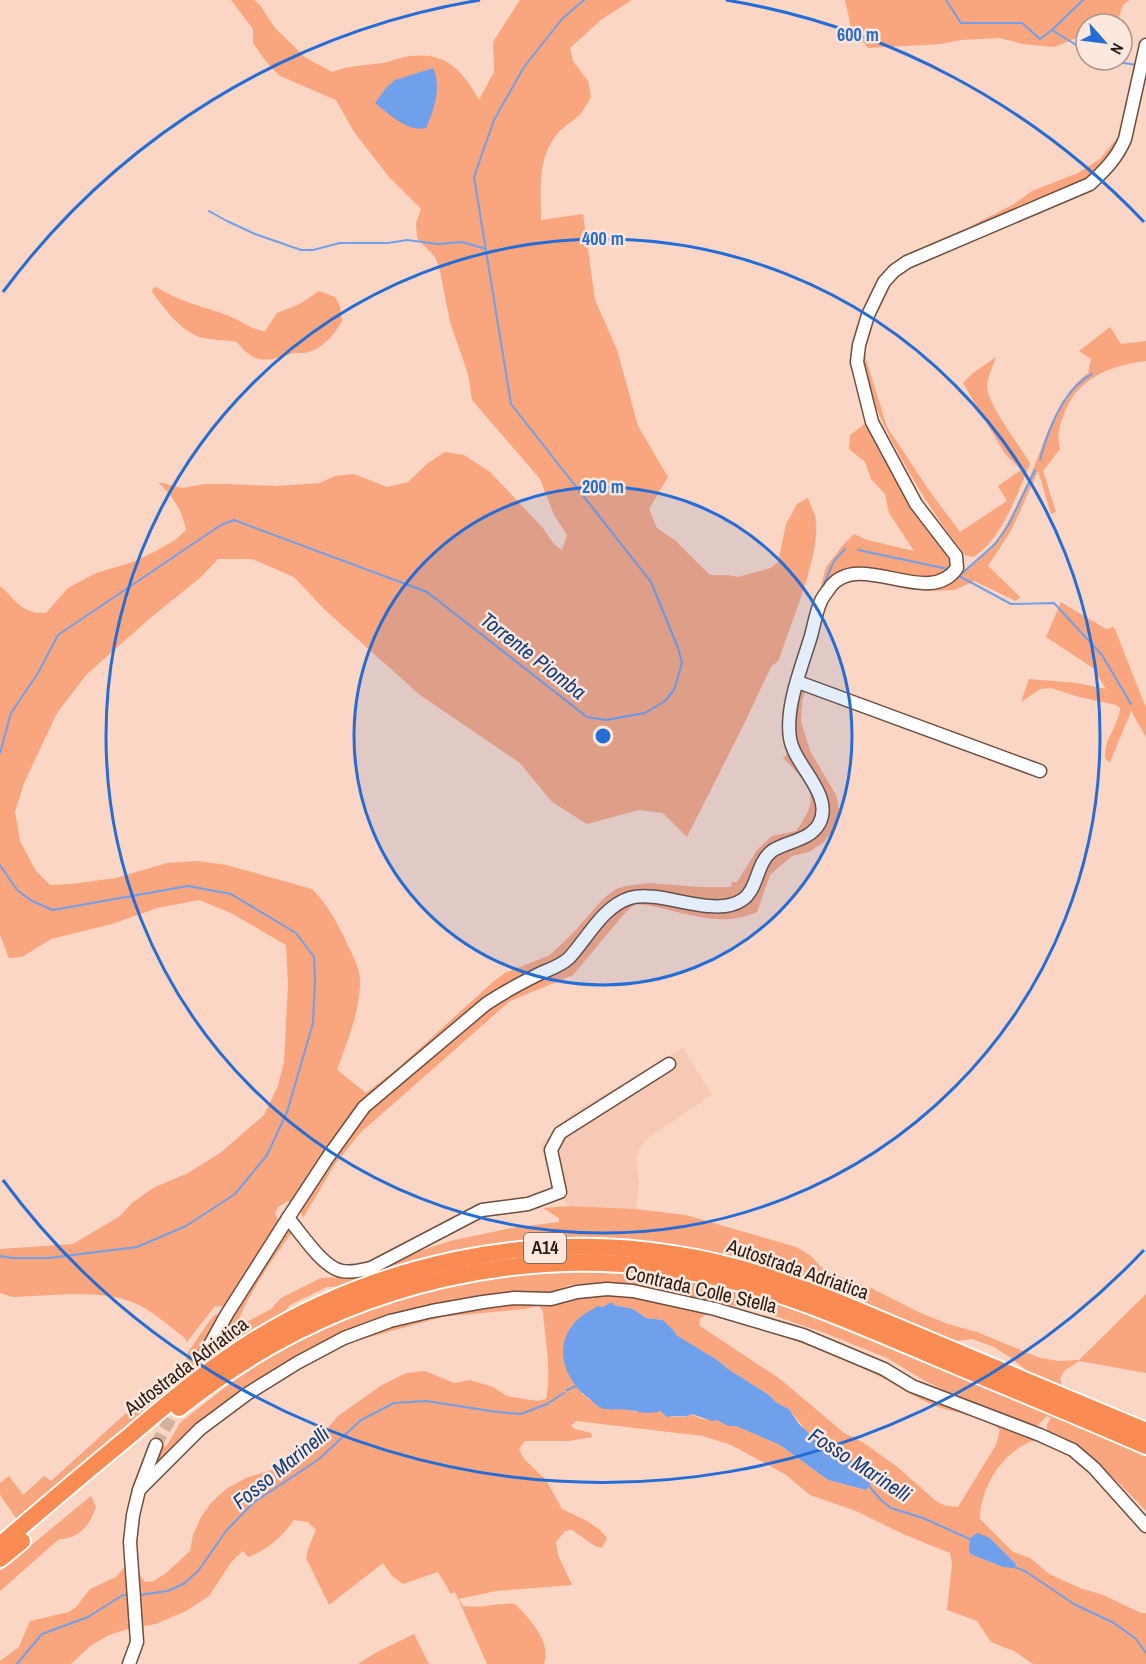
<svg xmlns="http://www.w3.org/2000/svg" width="1146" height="1664" viewBox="0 0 1146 1664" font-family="'Archivo Narrow',sans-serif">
	<rect width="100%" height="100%" fill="#fcd6c4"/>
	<path fill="#f6c9b5" d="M683 1048 712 1095 645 1140 636 1157 639 1182 636 1209 570 1206 554 1191 540 1146 571 1114Z"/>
	<g fill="#f9a57d" fill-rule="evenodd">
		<path d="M231 0H254L260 5 275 28 306 58 332 72C348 66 366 65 383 63 392 61 401 57 410 56 447 52 462 70 479 100L494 72 493 42 520 0H632L602 19 570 48 573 61 588 81 591 97C588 102 585 108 581 113 573 122 561 127 554 138 537 163 541 191 541 220L583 214 595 300 617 350 638 426 668 477 649 509 657 528 676 541 710 575H728L738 577 771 568 778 562 786 524 797 504 808 498C810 504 813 510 815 516 823 551 790 624 779 660L771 667 746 720 687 837 663 813 639 810 587 824 552 802 520 763 420 695 325 610 294 577 252 559H218L201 577 149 619 86 675 57 713 24 783 15 812 20 841 36 871 50 885 71 884 116 878 167 863 197 861 226 865 312 889C325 902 335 919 343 935 349 949 359 964 360 979 361 1009 347 1042 337 1070L366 1093 397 1069 494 981 505 973 550 955 572 934 603 899 616 889 626 886 650 883 699 887H731L732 882H737L757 850 772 836 796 831C822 796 811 786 783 758L788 753 784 738V722L826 567 842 546 854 534 867 540 914 551 889 513 885 494 871 479 865 462 849 449 850 435 866 423 952 554V565L937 579 913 578 863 566 845 570 828 583 787 716 818 797 816 825 771 849 748 888 731 902 629 896 565 958 505 988 362 1105 294 1205 288 1201 278 1207 275 1214 281 1225 227 1307 215 1306 186 1343V1339C169 1326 152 1310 132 1302 100 1289 47 1296 12 1297L0 1293V1249L73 1244 120 1216 132 1203 153 1188 188 1173 220 1153 264 1115 278 1086 284 1062 288 985 286 945 231 913 199 900 157 908 112 924 51 939 22 957 9 958 0 935V586C17 601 21 614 46 613L68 588 96 573 133 562 156 551 175 540 186 530C182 509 173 497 158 482L182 488 205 484H227L277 486 320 483 335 476 354 474 387 487 408 482 428 463 445 452 464 455 490 472 542 527 554 544 562 550 567 535 554 515 540 479 472 400 468 374 450 322 439 266 435 257 417 238 416 223 421 209 389 177 354 132 336 100 280 76 268 64 253 43V29ZM433 68 437 84 375 103 424 71Z"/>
		<path d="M845 0H1130L1123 5 1119 17 1105 24H1086V34L1054 47 1023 44 1000 38 961 40 941 44 868 48 851 28Z"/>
		<path d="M1127 106 1124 133 1096 176 1015 213 971 226 1014 204 1032 191 1078 173 1100 159 1118 137Z"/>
		<path d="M156 287C178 301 202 306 226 315 241 320 250 330 265 331L277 313 300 304 319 291 335 297 340 306 342 321C333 336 322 350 304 353 299 353 294 352 290 354 265 362 254 364 237 342 225 340 211 340 199 337 179 329 165 309 152 292L153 288Z"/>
		<path d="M1110 327 1121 344 1146 341V361C1108 366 1075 379 1063 417 1058 431 1057 435 1060 449L1043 471 1056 512 1051 514 1038 471 1012 529 988 566 1020 597 1016 601 974 581 955 590 931 591 868 581 940 585 954 582C967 564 987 555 999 537 1013 515 1024 491 1034 467 1047 434 1059 395 1088 373L1091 359 1079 351Z"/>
		<path d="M863 350 887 427 928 489 960 532 1007 501 998 486 1021 470 1005 454 963 383 973 373 996 357C993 366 988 376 987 385 986 403 1020 446 1030 463 1018 492 1002 540 973 557L965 555C939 522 919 491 899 454 881 421 865 389 863 350Z"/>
		<path d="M1061 602 1106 629 1114 627 1146 708V737L1131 711 1110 762 1106 760C1101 743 1119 726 1120 708L1116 705 1079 697 1051 688 1040 689 1021 702 1029 679 1077 683 1106 689 1093 668 1046 637Z"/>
		<path d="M803 686 806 688 802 703 801 721 810 751 836 795 840 812 836 826 823 843 809 852 792 856 770 875 757 912C717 931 676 907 635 904L624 914 573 975 510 1001 360 1133 335 1164 303 1218 300 1210 332 1160 368 1111 489 1008C506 997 523 988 541 979 551 974 565 970 573 962 590 943 605 914 630 904 659 894 720 925 747 904 762 892 760 865 778 855 797 844 824 840 829 814 833 792 802 763 796 740 792 722 798 704 803 686Z"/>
		<path d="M570 1206 635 1209 686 1215 796 1247 811 1256 825 1271 871 1288 918 1312 948 1324 977 1332 1040 1358 1059 1361 1079 1360 1146 1294V1373L1079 1361 1064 1371 1060 1379 1062 1385 1028 1372 1011 1358 994 1347 972 1339 955 1341 845 1294 737 1259 618 1241 588 1239 534 1241 470 1250 404 1265 341 1287H327L290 1305 280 1318 208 1365 210 1355 232 1317 288 1232 293 1231C271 1261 248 1294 235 1328L271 1309 281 1298 319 1279C328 1276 338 1279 347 1277 372 1269 396 1259 419 1248L420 1251 450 1241 511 1228 559 1222V1218L543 1208Z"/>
		<path d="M609 1271 650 1274 750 1292 809 1312 1146 1452V1511C1115 1478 1088 1451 1047 1431V1424L1051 1418 1047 1416 1036 1427 966 1401 925 1381 887 1358 822 1332 766 1313 650 1287 593 1283 569 1285 551 1293 515 1292 480 1295 387 1315 363 1323 331 1338 272 1370 217 1409 157 1466 154 1464 157 1454 163 1446 166 1447 180 1423 224 1388 265 1360 323 1328 388 1302 463 1283 534 1272Z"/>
		<path d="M607 1290 774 1326 1039 1439C1005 1447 980 1486 980 1519L1013 1552 1030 1558 1049 1574 1080 1588 1103 1595 1141 1613H1146V1664H1033L1014 1651 991 1642 977 1621 947 1610 952 1564 950 1553 903 1534 856 1511 810 1495 785 1474 731 1445 703 1436 576 1421 571 1426 575 1429 591 1433 592 1437 569 1441H525L519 1449 524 1459 546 1480 562 1509 587 1521 600 1530 607 1538 602 1548 595 1546 572 1530 565 1531 556 1542 558 1555 572 1585 496 1591 459 1599 463 1606C481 1609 497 1602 515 1604 529 1618 552 1642 544 1664H487L455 1592 451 1594 438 1572 403 1584 392 1576 383 1563 329 1605 306 1558 308 1549 316 1530 308 1522 294 1520C280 1539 270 1548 248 1557L243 1551 232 1561 209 1596 186 1611 156 1624 131 1628 109 1635 90 1646 71 1664H0V1661L19 1647 30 1621 69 1612 76 1607 90 1589 116 1577 127 1564 138 1561V1571L142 1579 146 1582 154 1581 166 1573 190 1551 193 1535 201 1517 211 1503 226 1489 246 1478 300 1461 338 1416 382 1385 406 1373 425 1371 454 1383 470 1380 493 1387 507 1396 537 1401 546 1399C552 1370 545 1341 543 1311L539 1306 524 1309 442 1317 334 1347 330 1346 406 1318ZM612 1302 614 1305 633 1309 646 1318 663 1320 675 1335 717 1360 731 1371 769 1395 777 1403 789 1409 807 1432 842 1455 865 1490 828 1480 780 1445 736 1426H728L717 1420C709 1419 700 1421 692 1414L684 1417H667L660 1411 635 1412 627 1409 601 1408 582 1394 572 1325 598 1306 602 1307ZM707 1313 714 1314C769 1330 823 1349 875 1374 895 1384 915 1398 936 1406 957 1415 982 1413 1000 1430L996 1445 958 1507 947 1506 937 1502 896 1466 864 1443 844 1433 780 1379 700 1326 699 1320ZM990 1538 1016 1564 1003 1567 970 1554Z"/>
		<path d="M217 1314 220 1316 183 1384 18 1521 0 1495V1483L9 1476 23 1495 44 1476 51 1481 188 1357V1352L213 1316Z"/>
		<path d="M91 1496 96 1507C90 1524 80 1539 59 1539L0 1591V1571Z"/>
		<path d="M414 1634 429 1664H358L377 1652Z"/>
	</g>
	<g fill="#6ea0ec">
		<path d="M433 68C442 86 434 111 426 128 408 133 388 113 375 103L386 88 395 80Z"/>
		<path d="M612 1302 614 1305 633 1309 646 1318 663 1320 675 1332 676 1335 717 1360 731 1371 769 1395 777 1403 789 1409 799 1424 812 1436H816L819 1441H824L827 1445 872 1473V1481L866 1490 828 1480 780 1445 736 1426H728L717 1420 712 1421 692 1414C684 1418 676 1415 667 1417L660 1411C649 1415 640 1412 629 1410 620 1408 609 1411 601 1408 597 1406 593 1402 590 1399 567 1383 553 1351 572 1326 578 1317 589 1311 598 1306L602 1307Z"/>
		<path d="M978 1533 990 1538 1016 1564 1014 1568 1003 1567 970 1554C968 1545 969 1536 978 1533Z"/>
	</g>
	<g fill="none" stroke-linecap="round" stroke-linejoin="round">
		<g stroke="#6ea0ec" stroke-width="2">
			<path d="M946 0 961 23H1022L1040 39 1052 30 1083 0"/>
			<path d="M1052 30 1086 51"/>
			<path d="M1103 60 1137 65"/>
			<path d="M209 211 227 221 255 234 301 250H313L340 243H388L407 240 437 244 462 242 486 249"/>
			<path d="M1040 460C1048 430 1063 389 1092 374"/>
			<path d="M858 550 948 569"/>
			<path d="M959 576 1011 604 1054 603 1102 655 1131 704"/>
			<path d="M959 576 995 544 1008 526 1035 470"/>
			<path d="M823 586 834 561 845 549"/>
			<path d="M0 753 11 713 38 673 58 635 221 525 234 520 427 592 587 717 606 720 645 713 665 701 674 690 682 663 678 648 651 582 511 404 474 177 494 120 524 67 562 19 584 0"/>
			<path d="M0 865 17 890 32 901 53 910 188 886 231 894 296 933 314 957 315 980 313 1023 287 1112 267 1155 235 1194 186 1226 137 1247 49 1258H12L0 1256"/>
			<path d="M567 1390 576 1386"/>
			<path d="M868 1485 881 1500 891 1508 923 1518 972 1540"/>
			<path d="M1012 1566 1025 1571 1074 1604 1114 1623 1136 1639 1146 1653"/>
			<path d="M139 1595 168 1591 185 1583 199 1570 226 1531 253 1503 319 1459 361 1420 394 1403 426 1401 497 1412 521 1414 547 1404 564 1393"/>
			<path d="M17 1664 42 1634 88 1617 123 1595H130"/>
		</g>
		<path stroke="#d2b1a1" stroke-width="12" stroke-dasharray="12 6" stroke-linecap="butt" d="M156 1445 181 1399"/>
		<g stroke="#6d4e3f" stroke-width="15">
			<g id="minor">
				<path d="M798 682 1040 771"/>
				<path d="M288 1218C301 1233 323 1268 342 1271 352 1273 362 1270 371 1268L482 1210 528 1204 560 1192 551 1150 560 1133 669 1064"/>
				<path d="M201 1361 227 1314 288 1218 328 1157 364 1107 486 1004C502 993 519 984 537 975 547 970 561 966 569 958 587 939 603 906 630 898 661 889 714 919 742 900 758 890 756 863 772 851 787 841 809 841 819 824 835 795 794 766 790 738 785 707 802 666 811 636 814 625 816 612 821 601 823 596 828 591 831 586 861 550 929 609 957 568L956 556 916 504 872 422 857 362 859 345 868 315 884 282 894 271 907 262 1090 184C1105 170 1117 158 1125 139L1146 45"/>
				<path d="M139 1490 200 1429 247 1394 297 1363 344 1338 390 1321 432 1311 483 1302 514 1298 551 1299 577 1292 607 1289 633 1291 715 1309 803 1335 884 1369 912 1386 1040 1435 1073 1450 1094 1468 1146 1526"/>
				<path d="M129 1664 137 1642 130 1542 133 1515 139 1490 156 1445"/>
			</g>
		</g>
		<g stroke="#fff" stroke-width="20">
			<g id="highway">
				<path d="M179 1408C336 1282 539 1232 736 1282 802 1299 863 1327 926 1353 999 1384 1073 1414 1146 1446"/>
				<path d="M0 1545C42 1509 84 1473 127 1438 168 1403 209 1368 254 1340 378 1264 530 1231 673 1254 733 1263 790 1282 845 1305L1146 1431"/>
				<path d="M0 1559 22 1541"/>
			</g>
		</g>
		<use href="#minor" stroke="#fff" stroke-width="12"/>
		<use href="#highway" stroke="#fa8b52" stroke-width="16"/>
	</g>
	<circle cx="603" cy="736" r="249" fill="#236dd9" fill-opacity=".12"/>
	<g fill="none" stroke="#236dd9" stroke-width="3">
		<circle cx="603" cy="736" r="249"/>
		<circle cx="603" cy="736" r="497"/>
		<path d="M1144 1250A746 746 0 0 1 3 1180M3 292A746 746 0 0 1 480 0M726 0A746 746 0 0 1 1144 222"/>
	</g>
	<g text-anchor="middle" stroke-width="5" stroke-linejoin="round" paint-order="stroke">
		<rect fill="#fee7dc" stroke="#695951" stroke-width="1.5" x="524" y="1233" width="42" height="30" rx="4.5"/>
		<g font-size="18" font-weight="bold" fill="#291c16">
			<text x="545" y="1254">A14</text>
		</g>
		<g font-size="20" fill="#291c16" stroke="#fee7dc">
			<text transform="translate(798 1269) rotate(19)" y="7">Autostrada Adriatica</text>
			<text transform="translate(701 1289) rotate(13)" y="7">Contrada Colle Stella</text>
			<text transform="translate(186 1366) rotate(-37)" y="7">Autostrada Adriatica</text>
		</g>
		<g font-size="21" font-style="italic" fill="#103e82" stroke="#fee7dc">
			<text transform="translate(533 656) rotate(38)" y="7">Torrente Piomba</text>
			<text transform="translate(860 1465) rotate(33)" y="7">Fosso Marinelli</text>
			<text transform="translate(281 1468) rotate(-39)" y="7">Fosso Marinelli</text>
		</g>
	</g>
	<circle cx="603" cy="736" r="9" fill="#236dd9" stroke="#fee7dc" stroke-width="3"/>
	<g font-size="18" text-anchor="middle" font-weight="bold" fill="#236dd9" stroke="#fee7dc" stroke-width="5" stroke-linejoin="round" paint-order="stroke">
		<text x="858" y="41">600 m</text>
		<text x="603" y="245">400 m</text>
		<text x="603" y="493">200 m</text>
	</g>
	<g transform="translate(1104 42) rotate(118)"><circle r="28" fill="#fee7dc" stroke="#a9968d" stroke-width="1.5"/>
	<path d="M0-4.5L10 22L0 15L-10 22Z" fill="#236dd9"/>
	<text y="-9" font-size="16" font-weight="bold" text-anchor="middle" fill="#291c16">N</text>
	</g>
</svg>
